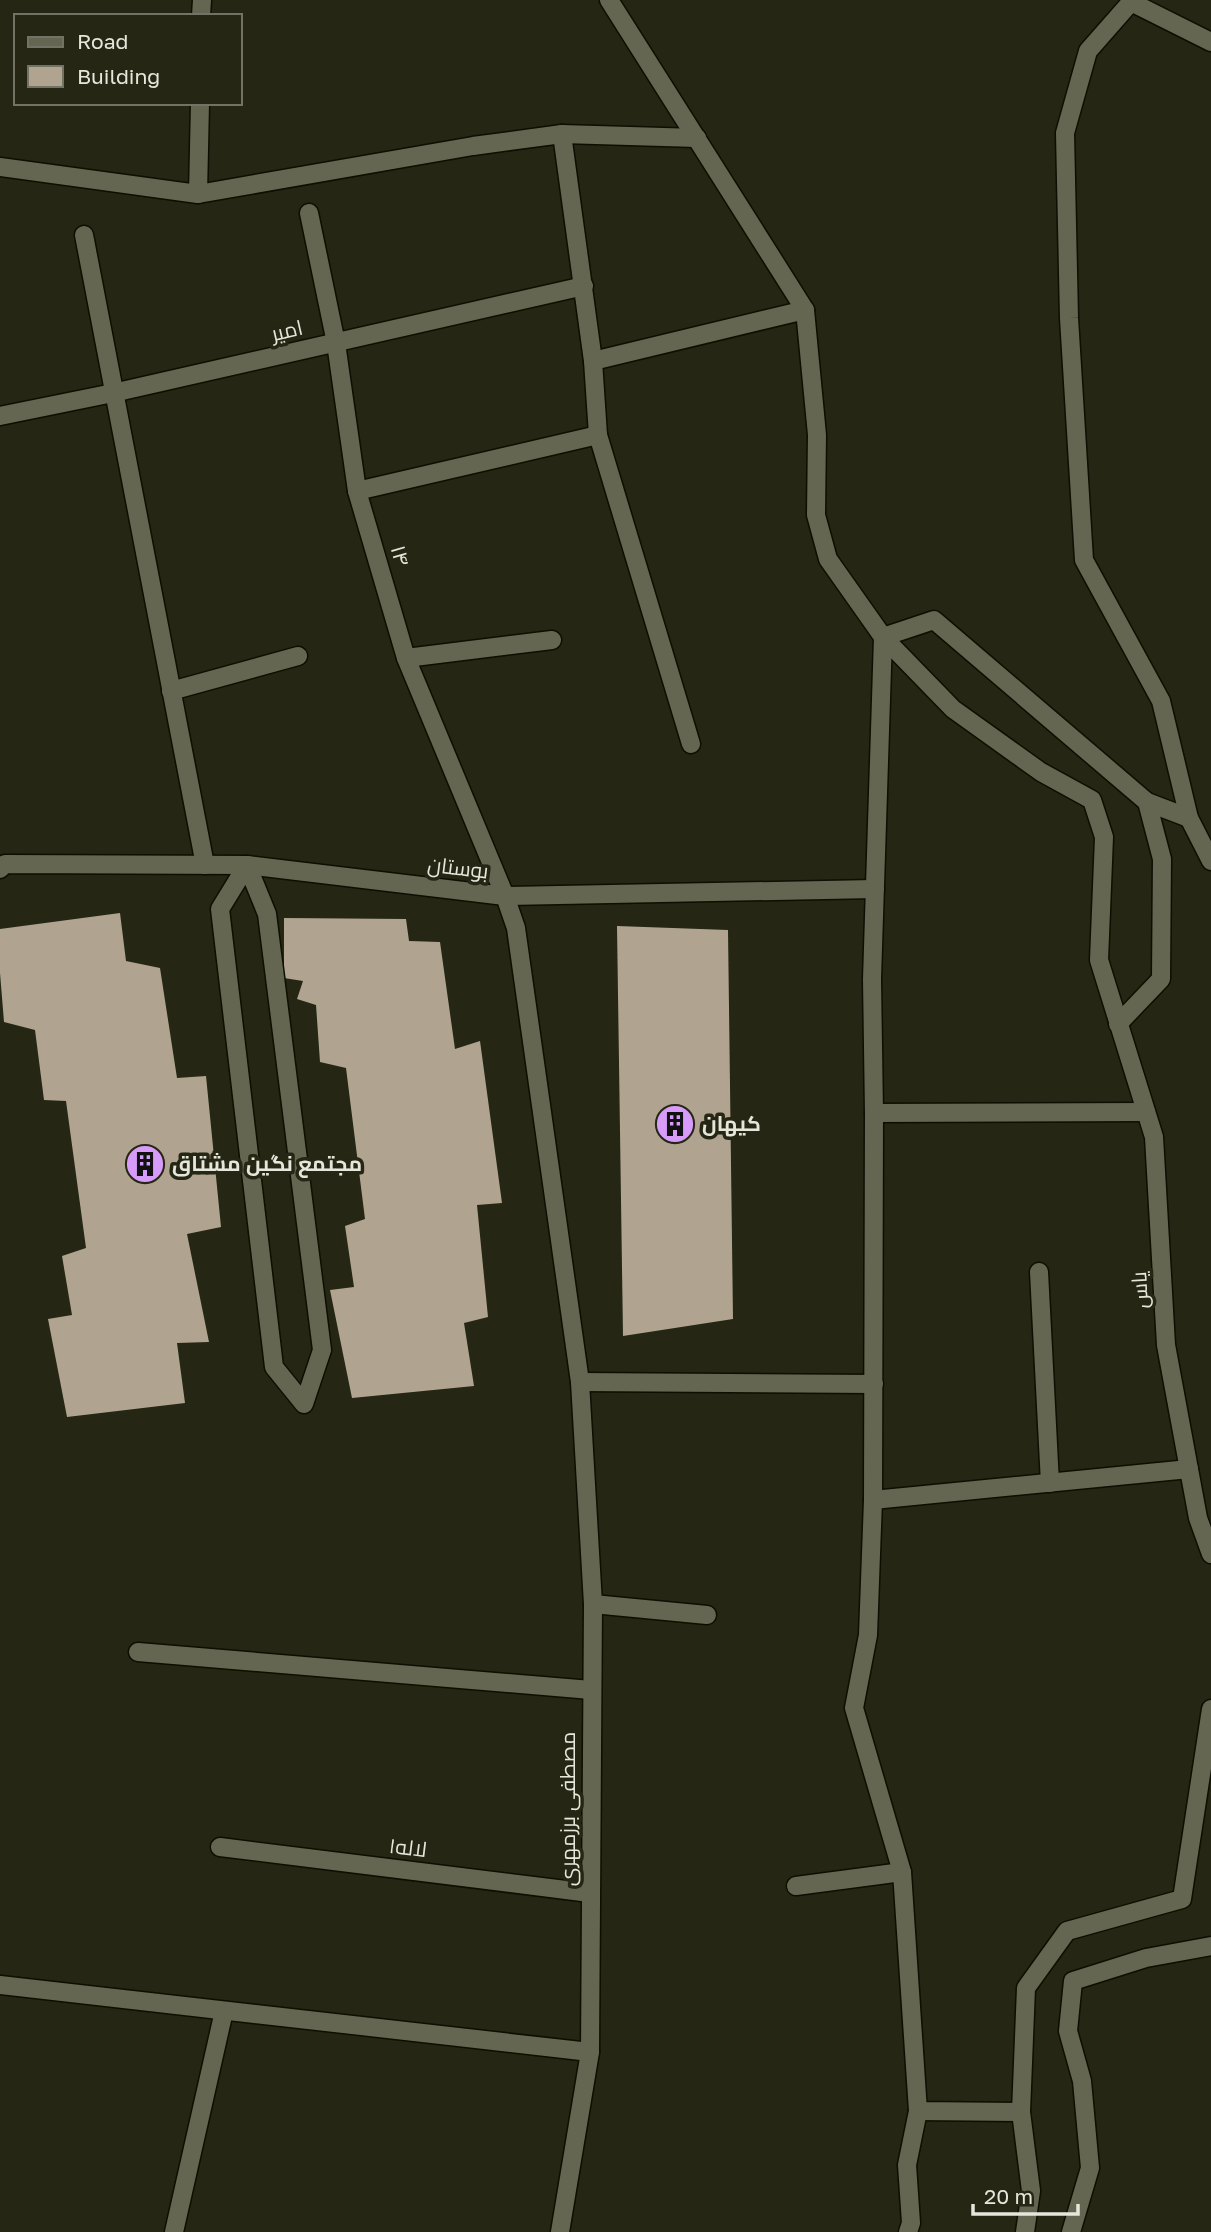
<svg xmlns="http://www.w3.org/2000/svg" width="1211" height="2232" viewBox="0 0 1211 2232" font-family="'Golos Text',Cairo,sans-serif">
	<rect width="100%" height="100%" fill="#252614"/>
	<g fill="#b0a490">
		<path d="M120 913 126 961 160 968 177 1078 206 1076 221 1227 187 1234 209 1342 177 1343 185 1403 67 1417 48 1319 72 1315 62 1256 86 1248 66 1101 44 1100 35 1030 4 1022 0 973V929Z"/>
		<path d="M284 918 406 919 409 941 440 942 455 1049 480 1041 502 1203 477 1205 488 1317 464 1323 474 1386 352 1398 330 1290 354 1287 345 1226 365 1219 346 1068 320 1062 316 1005 297 999 303 981 284 978Z"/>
		<path d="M617 926 728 930 733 1319 623 1336Z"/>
	</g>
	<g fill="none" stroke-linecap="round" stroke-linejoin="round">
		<g stroke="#0e0f01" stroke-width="21">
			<g id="minor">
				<path d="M609 0 805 310 817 435 816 515 828 559 883 637 953 709 1041 772 1092 800 1104 837 1099 960 1154 1137 1166 1345 1198 1518 1211 1554"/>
				<path d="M201 16 202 0"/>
				<path d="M1211 42 1131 2 1088 51 1065 133 1069 318 1084 560 1161 701 1189 818 1211 861"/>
				<path d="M562 134 593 361 598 435 691 744"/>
				<path d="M0 167 198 194 473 146 562 134 697 138"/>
				<path d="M198 194 200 103"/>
				<path d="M309 213 336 343 357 491 406 658 505 896 875 889"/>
				<path d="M84 235 205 865"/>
				<path d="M593 361 805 310"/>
				<path d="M0 416 113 393 584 286"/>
				<path d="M357 491 598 435"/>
				<path d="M883 637 872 979 874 1113 873 1500 868 1635 854 1708 902 1872 918 2111 1021 2112"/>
				<path d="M883 637 934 620 1147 802 1162 859 1161 979 1118 1024"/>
				<path d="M406 658 552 640"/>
				<path d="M171 691 298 656"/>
				<path d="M1147 802 1189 818"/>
				<path d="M247 865 267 914 322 1350 304 1404 274 1367 220 909Z"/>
				<path d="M0 869 5 864 247 865 505 896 516 928 580 1382 593 1604 590 2052 560 2232"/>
				<path d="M874 1113 1146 1112"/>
				<path d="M1039 1272 1050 1483"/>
				<path d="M580 1382 874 1384"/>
				<path d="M873 1500 1189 1469"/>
				<path d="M593 1604 707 1615"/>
				<path d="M138 1652 591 1690"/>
				<path d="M220 1847 590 1893"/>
				<path d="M796 1886 902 1872"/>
				<path d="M0 1985 590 2052"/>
				<path d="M174 2232 224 2011"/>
				<path d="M908 2232 911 2223 907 2165 918 2111"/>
				<path d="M1025 2232 1031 2191 1021 2112 1026 1988 1067 1931 1182 1899 1211 1709"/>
				<path d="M1071 2232 1090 2168 1082 2081 1068 2031 1073 1981 1146 1958 1211 1946"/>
			</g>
		</g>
		<use href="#minor" stroke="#646652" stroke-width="18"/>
	</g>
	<defs>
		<g id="building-disc" transform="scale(2.0125)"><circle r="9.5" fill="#d79bf9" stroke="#252614"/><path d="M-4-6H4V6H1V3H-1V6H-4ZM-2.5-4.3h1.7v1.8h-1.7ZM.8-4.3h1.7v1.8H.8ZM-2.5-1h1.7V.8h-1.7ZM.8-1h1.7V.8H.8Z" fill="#111"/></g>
	</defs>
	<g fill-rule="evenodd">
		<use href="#building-disc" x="675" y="1124"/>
		<use href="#building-disc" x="145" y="1164"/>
	</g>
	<g text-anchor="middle" stroke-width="7" stroke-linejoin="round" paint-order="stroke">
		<g font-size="21" fill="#e5e7db" stroke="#252614">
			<text transform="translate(287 331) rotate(-13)" y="7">امیر</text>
			<text transform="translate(400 556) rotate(74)" y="7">۱۴</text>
			<text transform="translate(458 868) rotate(7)" y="7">بوستان</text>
			<text transform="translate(1140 1290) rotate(-93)" y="7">یاس</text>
			<text transform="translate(568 1809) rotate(-90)" y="7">مصطفی برزمهری</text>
			<text transform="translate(408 1848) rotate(7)" y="7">لاله۱</text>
		</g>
		<g font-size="21" font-weight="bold" fill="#e5e7db" stroke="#252614" text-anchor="start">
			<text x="702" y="1131">کیهان</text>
			<text x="172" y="1171">مجتمع نگین مشتاق</text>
		</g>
	</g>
	<rect x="14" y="14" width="228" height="91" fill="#252614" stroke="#727364" stroke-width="2"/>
	<rect x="28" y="37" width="35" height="10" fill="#646652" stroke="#727364" stroke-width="2"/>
	<text x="77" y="49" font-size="21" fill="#e5e7db">Road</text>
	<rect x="28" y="66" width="35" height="21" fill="#b0a490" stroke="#727364" stroke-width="2"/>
	<text x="77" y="84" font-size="21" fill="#e5e7db">Building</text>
	<path d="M973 2204v10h105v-10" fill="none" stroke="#e5e7db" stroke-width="3.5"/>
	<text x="984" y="2204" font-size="21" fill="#e5e7db" stroke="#252614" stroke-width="5" paint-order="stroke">20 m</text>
</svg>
